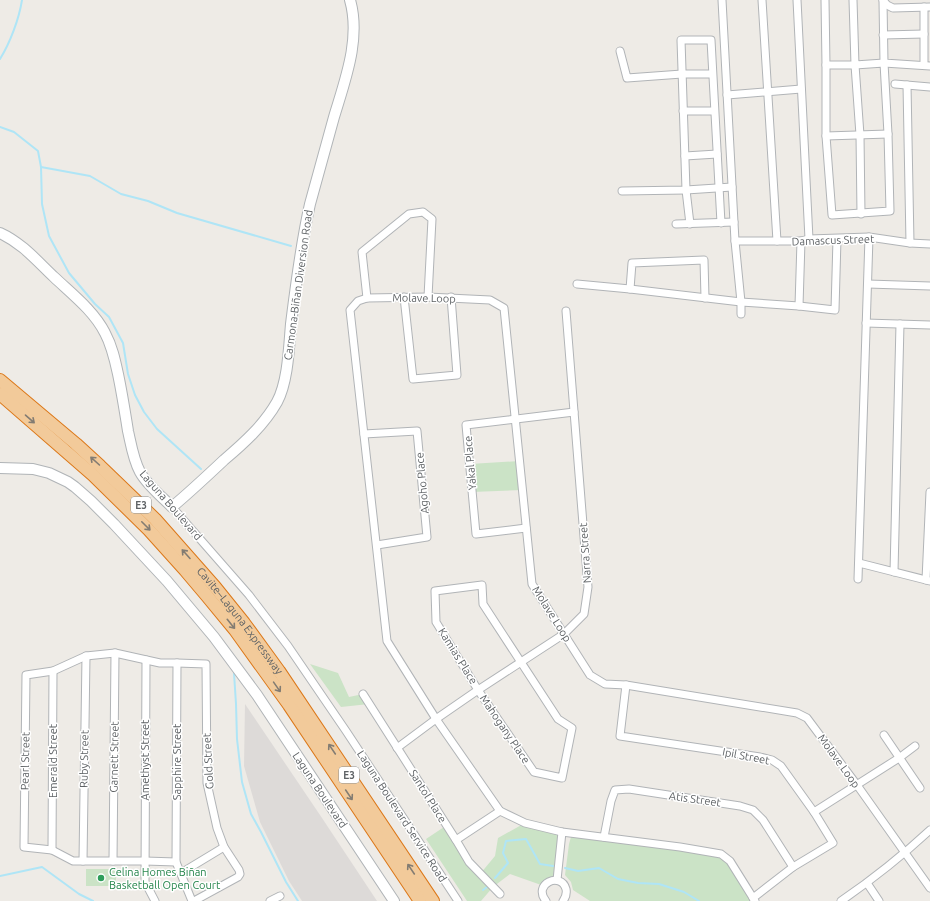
<svg xmlns="http://www.w3.org/2000/svg" width="930" height="901" viewBox="0 0 930 901" font-family="Ubuntu,sans-serif">
	<rect width="100%" height="100%" fill="#eeebe6"/>
	<path fill="#dddad8" d="M245 704 322 818 377 901H302L289 881 260 822 244 766Z"/>
	<g fill="#cbe3c6">
		<path d="M520 461 523 490 472 492 470 464Z"/>
		<path d="M310 664 338 673 349 697 363 694 369 704 341 707Z"/>
		<path d="M525 823 562 832 557 880 544 886 510 874 493 887 481 901H467L426 839 447 825 480 874 495 856 498 838Z"/>
		<path d="M576 835 720 856 729 862 754 901H590L573 890 571 882 565 875 569 844 571 837Z"/>
		<rect x="86" y="869" width="30" height="17"/>
	</g>
	<g fill="none" stroke-linecap="round" stroke-linejoin="round">
		<g stroke="#afe5f6" stroke-width="2">
			<path d="M0 59C10 43 19 19 22 0"/>
			<path d="M0 127 14 132 38 151 41 167 42 204 49 236 69 273 95 304 109 317 123 343 128 374 135 395 144 412 157 429 201 469"/>
			<path d="M41 167 90 176 121 194 148 201 177 213 291 246"/>
			<path d="M234 673 236 704 237 739 242 782 251 814 261 832 286 882 298 901"/>
			<path d="M565 868 578 871 599 868 618 879 638 883 659 884 684 892 699 901"/>
			<path d="M0 876 42 867 79 894 93 901"/>
			<path d="M495 878 508 863 503 853 506 841 526 839 540 864 553 866"/>
			<path d="M483 890 487 887"/>
		</g>
		<g stroke="#b1b4b7" stroke-width="9">
			<g id="street">
				<path d="M722 0 735 241 741 302V314"/>
				<path d="M762 0 777 241"/>
				<path d="M797 0 809 239"/>
				<path d="M825 0 826 65H855L860 135 861 214"/>
				<path d="M883 0 887 5 893 8 930 7"/>
				<path d="M883 1 884 63 930 66"/>
				<path d="M924 7V65"/>
				<path d="M883 35 924 34"/>
				<path d="M620 51 627 78 682 74H712"/>
				<path d="M826 65V136L832 215 890 211 888 134 884 63 855 65 853 0"/>
				<path d="M895 84 930 87"/>
				<path d="M907 85 910 243"/>
				<path d="M727 95 801 89"/>
				<path d="M683 111H714"/>
				<path d="M826 136 888 134"/>
				<path d="M685 156 717 154"/>
				<path d="M622 191 686 190 732 187"/>
				<path d="M676 224 734 222"/>
				<path d="M690 224 686 190 681 40H711L721 223"/>
				<path d="M735 241H801L809 239 869 237 910 243 930 244"/>
				<path d="M577 284 630 289 741 302 799 306 835 310 837 239"/>
				<path d="M868 284 930 286"/>
				<path d="M630 289 632 263 704 260 705 298"/>
				<path d="M404 297 413 379 457 375 451 297"/>
				<path d="M367 298 362 252 409 214 423 212 432 219 428 297"/>
				<path d="M799 306 801 241"/>
				<path d="M866 323 930 325"/>
				<path d="M364 434 417 431 427 537 377 545"/>
				<path d="M172 507 249 595 288 646 346 731 458 901"/>
				<path d="M526 528 476 534 466 425 574 412"/>
				<path d="M859 563 930 581"/>
				<path d="M894 572 900 324"/>
				<path d="M858 579 869 237"/>
				<path d="M926 580 930 492"/>
				<path d="M482 585 483 604 558 719 572 728 562 778 534 772 478 690 436 622 435 591Z"/>
				<path d="M146 660 145 882 155 901"/>
				<path d="M177 663 176 862 192 901"/>
				<path d="M626 685 620 736 760 757 772 760 781 766 814 812 833 843 793 867 753 898"/>
				<path d="M363 694 456 840 469 862 500 894"/>
				<path d="M884 735 920 788"/>
				<path d="M397 748 436 719 478 690 564 634 584 614 588 587 566 311"/>
				<path d="M814 812 899 758 915 746"/>
				<path d="M604 837 611 801 615 790 629 789 740 806 753 810 763 820 793 867"/>
				<path d="M456 840 500 811"/>
				<path d="M52 850 53 671"/>
				<path d="M83 861 86 656"/>
				<path d="M113 861 115 653"/>
				<path d="M176 862 145 861H73L52 850 24 847 26 675 53 671 86 656 115 653 160 663H177L206 664 207 783 217 828 224 847 239 870 240 874 238 877 194 901"/>
				<path d="M181 873 224 847"/>
				<path d="M557 880 562 832"/>
				<path d="M867 883 879 901"/>
				<path d="M270 901 280 896"/>
				<path d="M546 901C532 884 561 871 566 889 567 894 566 897 563 901"/>
				<path d="M755 901 730 861 721 854 680 847 562 832 525 823 500 811 436 719 387 641 350 310 358 301 367 298 428 297 490 300 504 308 532 584 590 675 605 684 626 685 797 713 807 718 857 785 930 888"/>
				<path d="M841 901C873 879 902 856 930 830"/>
			</g>
		</g>
		<g stroke="#b0b4b7" stroke-width="12">
			<g id="secondary">
				<path d="M0 233C22 243 37 261 54 277 72 294 94 311 105 333 112 346 115 360 118 374 122 393 125 412 128 431 131 444 133 459 140 472 147 485 162 497 172 507 190 492 207 476 224 460 244 443 264 425 277 402 288 382 289 347 291 324 296 284 301 243 310 204 318 175 326 146 334 117 345 80 361 39 350 0"/>
				<path d="M0 468 33 469 49 473 68 482 75 487 91 501 114 524 167 581 214 637 257 695 394 901"/>
			</g>
		</g>
		<g stroke="#dc7819" stroke-width="14">
			<g id="highway">
				<path id="s1" d="M0 380 76 444 100 466 155 519 215 587 244 623 279 671 433 901"/>
				<path d="M0 394 93 475 149 530 185 570 207 596 235 630 289 705 420 901"/>
			</g>
		</g>
		<use href="#street" stroke="#fff" stroke-width="7"/>
		<use href="#secondary" stroke="#fff" stroke-width="10"/>
		<use href="#highway" stroke="#f2ca9a" stroke-width="12"/>
	</g>
	<defs><path id="oneway-shaft" d="M-6 0H5M1.5-3L5.5 0L1.5 3" fill="none" stroke-width="1.6" stroke-linecap="round" stroke-linejoin="round"/></defs>
	<g stroke="#837c72">
		<use href="#oneway-shaft" transform="translate(30 419) rotate(41)"/>
		<use href="#oneway-shaft" transform="translate(95 461) rotate(-138)"/>
		<use href="#oneway-shaft" transform="translate(146 526) rotate(45)"/>
		<use href="#oneway-shaft" transform="translate(186 554) rotate(-132)"/>
		<use href="#oneway-shaft" transform="translate(231 624) rotate(51)"/>
		<use href="#oneway-shaft" transform="translate(277 687) rotate(55)"/>
		<use href="#oneway-shaft" transform="translate(332 749) rotate(-124)"/>
		<use href="#oneway-shaft" transform="translate(349 795) rotate(56)"/>
		<use href="#oneway-shaft" transform="translate(411 869) rotate(-124)"/>
	</g>
	<circle fill="#2e9e5b" stroke="#fff" stroke-width="1.5" cx="101" cy="878" r="4"/>
	<g text-anchor="middle" stroke-width="3" stroke-linejoin="round" paint-order="stroke">
		<g fill="#fff" stroke="#8e9193" stroke-width="1">
			<rect x="131" y="497" width="20" height="16" rx="3"/>
			<rect x="339" y="767" width="20" height="16" rx="3"/>
		</g>
		<g font-size="10" font-weight="bold" fill="#5e6265">
			<text x="141" y="509">E3</text>
			<text x="349" y="779">E3</text>
		</g>
		<g font-size="11" fill="#5e6265" stroke="#fff">
			<text transform="translate(833 240) rotate(-2)" y="4">Damascus Street</text>
			<text transform="translate(298 285) rotate(-82)" y="4">Carmona-Biñan Diversion Road</text>
			<text transform="translate(424 298) rotate(1)" y="4">Molave Loop</text>
			<text transform="translate(470 463) rotate(-95)" y="4">Yakal Place</text>
			<text transform="translate(422 483) rotate(-95)" y="4">Agoho Place</text>
			<text transform="translate(171 505) rotate(49)" y="4">Laguna Boulevard</text>
			<text transform="translate(585 553) rotate(-94)" y="4">Narra Street</text>
			<text transform="translate(552 614) rotate(58)" y="4">Molave Loop</text>
			<text dy="4" stroke="none"><textPath href="#s1" startOffset="341">Cavite–Laguna Expressway</textPath></text>
			<text transform="translate(458 656) rotate(58)" y="4">Kamias Place</text>
			<text transform="translate(505 729) rotate(56)" y="4">Mahogany Place</text>
			<text transform="translate(746 756) rotate(11)" y="4">Ipil Street</text>
			<text transform="translate(114 757) rotate(-89)" y="4">Garnett Street</text>
			<text transform="translate(84 759) rotate(-89)" y="4">Ruby Street</text>
			<text transform="translate(145 760) rotate(-90)" y="4">Amethyst Street</text>
			<text transform="translate(25 761) rotate(-89)" y="4">Pearl Street</text>
			<text transform="translate(53 761) rotate(-90)" y="4">Emerald Street</text>
			<text transform="translate(208 761) rotate(-93)" y="4">Gold Street</text>
			<text transform="translate(839 761) rotate(54)" y="4">Molave Loop</text>
			<text transform="translate(177 762) rotate(-90)" y="4">Sapphire Street</text>
			<text transform="translate(320 790) rotate(56)" y="4">Laguna Boulevard</text>
			<text transform="translate(428 796) rotate(58)" y="4">Santol Place</text>
			<text transform="translate(695 799) rotate(8)" y="4">Atis Street</text>
			<text transform="translate(402 816) rotate(57)" y="4">Laguna Boulevard Service Road</text>
		</g>
		<g font-size="11" fill="#27864d" stroke="#fff" text-anchor="start">
			<text x="109" y="876">Celina Homes Biñan<tspan x="109" dy="13">Basketball Open Court</tspan></text>
		</g>
	</g>
</svg>
